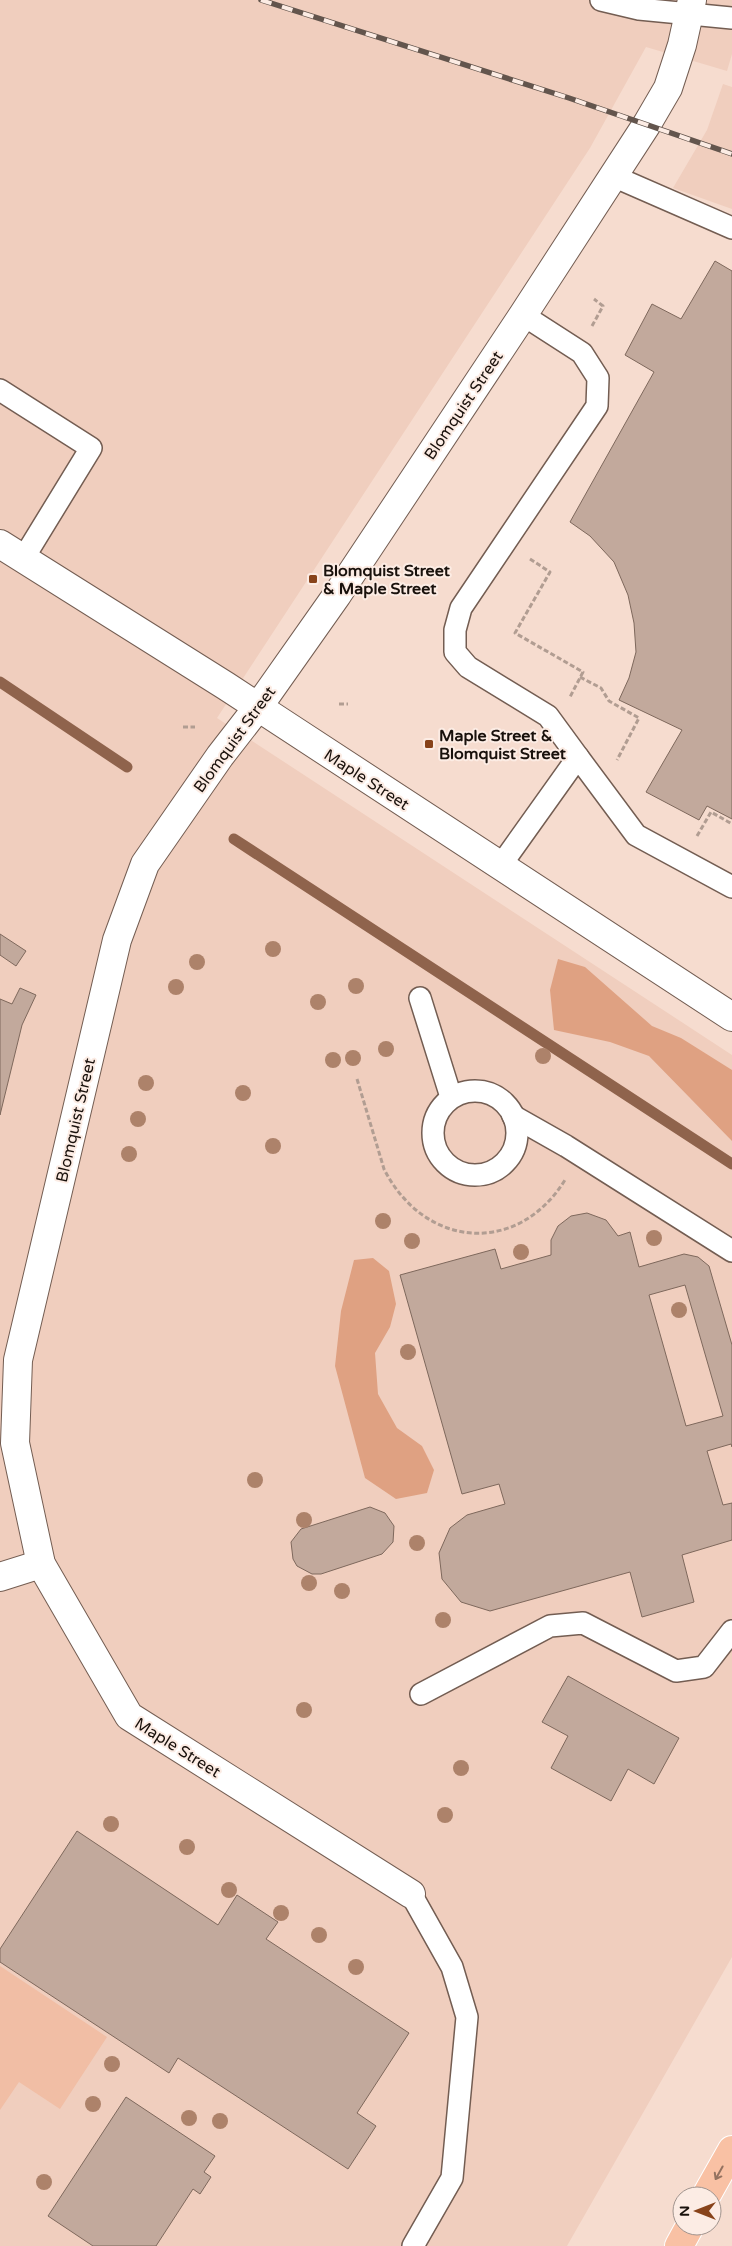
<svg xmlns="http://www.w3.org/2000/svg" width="732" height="2246" viewBox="0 0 732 2246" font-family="'Varela Round',sans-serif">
	<rect width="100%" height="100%" fill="#f6dccf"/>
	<g fill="#f0cebe">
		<path d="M0 0H732V54L727 71 646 47 590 148 217 718 732 1055V1957L567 2246H0Z"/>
		<path d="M723 84 732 87V209L673 188 707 130Z"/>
	</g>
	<path fill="#f1bea5" d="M0 1966 107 2037 60 2109 19 2082 0 2110Z"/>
	<g fill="#dfa182">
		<path d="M558 959 585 967 652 1026 681 1038 732 1070V1141L649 1056 610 1042 554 1030 550 990Z"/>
		<path d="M373 1258 389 1271 396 1304 390 1327 375 1353 378 1394 397 1428 422 1446 434 1470 427 1493 396 1499 365 1478 335 1366 341 1311 354 1260Z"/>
	</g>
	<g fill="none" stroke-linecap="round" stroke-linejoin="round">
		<g stroke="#8f634c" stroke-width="11">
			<path d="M0 682 127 767"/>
			<path d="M234 839 732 1164"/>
		</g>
	</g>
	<g fill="#c2a99c" stroke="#7e685c" fill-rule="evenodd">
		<path d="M715 261 732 271V819L707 806 699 820 646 792 682 730 619 700 629 678 636 652 634 623 628 595 614 562 590 536 570 522 654 372 625 355 652 304 681 319Z"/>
		<path d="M0 934 26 951 16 966 0 955Z"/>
		<path d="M20 988 36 995 22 1025 0 1115V999L12 1004Z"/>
		<path d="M587 1213 606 1220 618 1236 630 1232 639 1267 684 1254 698 1257 709 1266 732 1345V1447L731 1444 707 1451 723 1505 732 1503V1540L682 1555 694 1602 642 1617 630 1572 490 1611 461 1602 442 1579 439 1553 450 1528 467 1515 505 1504 499 1484 462 1494 400 1275 495 1249 501 1269 551 1255V1240L558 1226 571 1216ZM685 1285 723 1416 686 1426 649 1295Z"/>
		<path d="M370 1507 385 1513 394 1526 393 1542 382 1554 321 1574H312L297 1566 293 1559 291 1542 301 1529Z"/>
		<path d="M568 1676 679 1738 654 1784 628 1769 611 1801 551 1768 568 1736 542 1722Z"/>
		<path d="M77 1831 218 1925 237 1895 278 1922 266 1939 409 2033 357 2113 376 2126 348 2169 178 2058 169 2073 0 1962V1949Z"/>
		<path d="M126 2097 215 2156 204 2172 211 2177 200 2194 193 2189 156 2246H93L48 2216Z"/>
	</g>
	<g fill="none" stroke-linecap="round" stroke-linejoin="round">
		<g stroke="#735d52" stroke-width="24">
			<g id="service">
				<path d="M601 0 639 9 732 18"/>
				<path d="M613 176 732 228"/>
				<path d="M523 315 582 353 598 378 597 406 461 608 455 630V652L468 667 548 716 578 757"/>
				<path d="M0 390 91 448 23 559"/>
				<path d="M501 865 578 757 636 835 732 887"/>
				<path d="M420 998 451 1097"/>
				<circle cx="475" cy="1133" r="42"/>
				<path d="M513 1116 566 1146 732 1251"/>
				<path d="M421 1694 550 1626 583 1623 676 1671 704 1667 732 1631"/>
				<path d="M411 1894 452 1967 467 2017 452 2178 413 2246"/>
			</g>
		</g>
		<g stroke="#735d52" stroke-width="30">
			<g id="minor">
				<path d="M0 544 226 686 732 1017"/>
				<path d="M0 1577 41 1564"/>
				<path d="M411 1894 129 1716 41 1564 15 1443 18 1360 117 940 145 864 220 756 258 707 337 595 523 315 647 124 668 88 682 45 692 0"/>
			</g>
		</g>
		<g stroke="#fff" stroke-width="30">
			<g id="motorway">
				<path d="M706 2196 732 2150"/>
				<path d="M679 2246 690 2226"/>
			</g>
		</g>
		<g stroke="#b19d92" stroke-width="3" stroke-dasharray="5 2.5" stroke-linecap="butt">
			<path d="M592 326 603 306 594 299"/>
			<path d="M530 559 550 572 515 633 583 672 570 697"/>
			<path d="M580 677 601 688 609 701 639 718 617 760"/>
			<path d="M339 704H348"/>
			<path d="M183 727H195"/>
			<path d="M697 836 711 812 732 824"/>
			<path d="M357 1079 384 1169C424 1248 517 1257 565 1180"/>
		</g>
		<use href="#service" stroke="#fff" stroke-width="21"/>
		<use href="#minor" stroke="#fff" stroke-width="28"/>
		<use href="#motorway" stroke="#f9c1a4" stroke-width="28"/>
		<g stroke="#63554d" stroke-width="5.5">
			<path id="rail" d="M261 0 569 98 732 154"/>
		</g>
		<use href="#rail" stroke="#fcece4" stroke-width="4" stroke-dasharray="11" stroke-linecap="butt"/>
	</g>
	<g fill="#ad826a">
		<circle cx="273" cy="949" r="8"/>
		<circle cx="197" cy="962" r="8"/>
		<circle cx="356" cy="986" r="8"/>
		<circle cx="176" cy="987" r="8"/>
		<circle cx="318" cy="1002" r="8"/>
		<circle cx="386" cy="1049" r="8"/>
		<circle cx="543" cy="1056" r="8"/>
		<circle cx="353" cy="1058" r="8"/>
		<circle cx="333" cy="1060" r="8"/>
		<circle cx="146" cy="1083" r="8"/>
		<circle cx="243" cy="1093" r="8"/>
		<circle cx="138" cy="1119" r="8"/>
		<circle cx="273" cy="1146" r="8"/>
		<circle cx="129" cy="1154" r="8"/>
		<circle cx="383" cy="1221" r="8"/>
		<circle cx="654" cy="1238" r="8"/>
		<circle cx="412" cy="1241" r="8"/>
		<circle cx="521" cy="1252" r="8"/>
		<circle cx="679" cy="1310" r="8"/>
		<circle cx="408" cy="1352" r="8"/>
		<circle cx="255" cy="1480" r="8"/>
		<circle cx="304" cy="1520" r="8"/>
		<circle cx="417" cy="1543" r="8"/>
		<circle cx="309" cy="1583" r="8"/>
		<circle cx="342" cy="1591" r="8"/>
		<circle cx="443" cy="1620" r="8"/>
		<circle cx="304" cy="1710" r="8"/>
		<circle cx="461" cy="1768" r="8"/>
		<circle cx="445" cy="1815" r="8"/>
		<circle cx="111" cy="1824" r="8"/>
		<circle cx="187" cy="1847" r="8"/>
		<circle cx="229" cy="1890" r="8"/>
		<circle cx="281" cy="1913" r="8"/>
		<circle cx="319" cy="1935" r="8"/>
		<circle cx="356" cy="1967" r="8"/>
		<circle cx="112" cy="2064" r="8"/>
		<circle cx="93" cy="2104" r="8"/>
		<circle cx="189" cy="2118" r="8"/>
		<circle cx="220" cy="2121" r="8"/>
		<circle cx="44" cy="2182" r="8"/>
	</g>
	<defs><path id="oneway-shaft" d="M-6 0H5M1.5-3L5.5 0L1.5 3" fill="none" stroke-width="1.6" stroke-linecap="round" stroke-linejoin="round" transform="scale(1.25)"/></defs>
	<use stroke="#947260" href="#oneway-shaft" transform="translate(719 2173) rotate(119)"/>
	<g fill="#88431a" stroke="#fcece4" stroke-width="2">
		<rect x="308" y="574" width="10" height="10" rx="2.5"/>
		<rect x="424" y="739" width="10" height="10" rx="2.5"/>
	</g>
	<g text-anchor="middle" stroke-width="4" stroke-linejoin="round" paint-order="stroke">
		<g font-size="16" fill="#19110c" stroke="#fcece4">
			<text transform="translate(463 405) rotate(-56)" y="6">Blomquist Street</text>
			<text transform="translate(234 739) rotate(-54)" y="6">Blomquist Street</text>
			<text transform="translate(367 779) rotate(33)" y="6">Maple Street</text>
			<text transform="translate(75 1120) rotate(-77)" y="6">Blomquist Street</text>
			<text transform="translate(178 1747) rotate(32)" y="6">Maple Street</text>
		</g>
		<g font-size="16" font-weight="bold" fill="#19110c" stroke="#fcece4" text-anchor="start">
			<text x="323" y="576">Blomquist Street<tspan x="323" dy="18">&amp; Maple Street</tspan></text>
			<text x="439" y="741">Maple Street &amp;<tspan x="439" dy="18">Blomquist Street</tspan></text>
		</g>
	</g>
	<g transform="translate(697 2211) rotate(270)"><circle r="24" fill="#fcece4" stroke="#a1948e"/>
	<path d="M0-4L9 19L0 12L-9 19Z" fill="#88431a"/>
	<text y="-8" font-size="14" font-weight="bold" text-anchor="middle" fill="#19110c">N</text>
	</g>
</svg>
